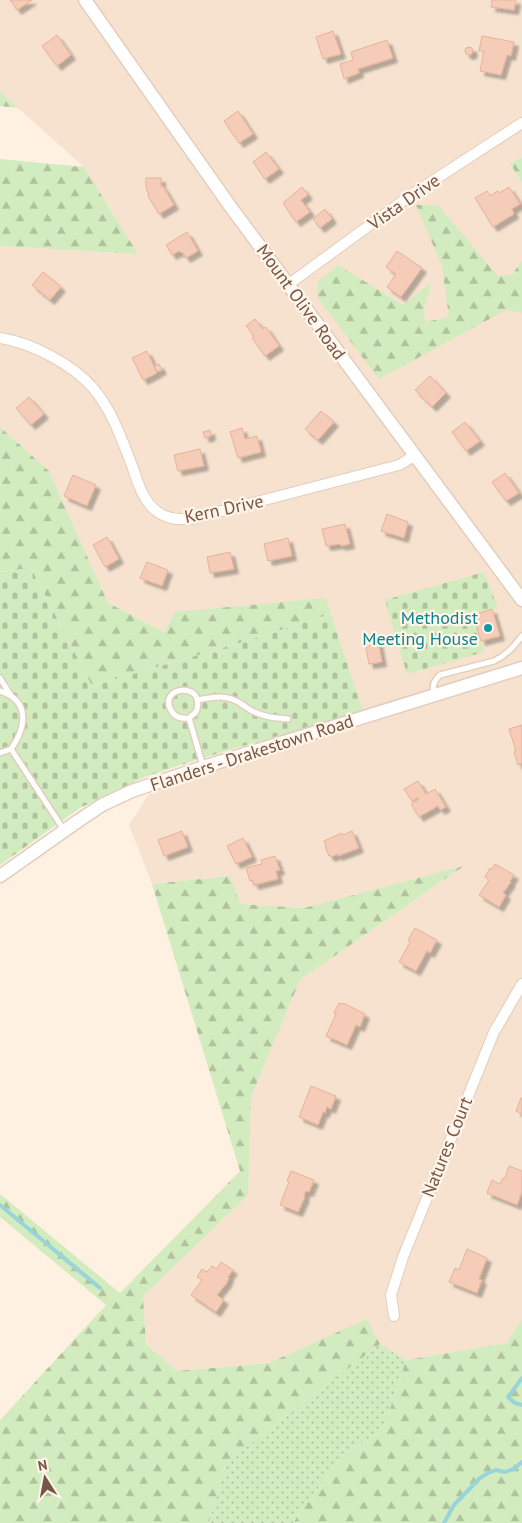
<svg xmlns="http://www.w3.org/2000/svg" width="522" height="1523" viewBox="0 0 522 1523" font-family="'PT Sans',sans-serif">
	<defs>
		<pattern id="grass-dots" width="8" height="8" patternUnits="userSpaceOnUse" patternTransform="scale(1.25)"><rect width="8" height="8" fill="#d3ecbf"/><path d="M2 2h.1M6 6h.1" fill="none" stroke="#b0c29d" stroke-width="1.8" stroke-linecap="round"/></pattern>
		<pattern id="forest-firs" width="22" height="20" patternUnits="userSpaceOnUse" patternTransform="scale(1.25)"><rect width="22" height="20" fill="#d3ecbf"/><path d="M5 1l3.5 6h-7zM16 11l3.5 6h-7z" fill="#b0c29d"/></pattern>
		<pattern id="cemetery-stones" width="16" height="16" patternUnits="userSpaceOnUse" patternTransform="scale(1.25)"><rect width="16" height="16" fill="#d3ecbf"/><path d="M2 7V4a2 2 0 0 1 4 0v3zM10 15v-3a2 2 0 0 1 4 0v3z" fill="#b0c29d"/></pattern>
		<filter id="shadow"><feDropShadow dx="4.5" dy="4.5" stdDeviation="1" flood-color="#0004"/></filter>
	</defs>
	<rect width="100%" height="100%" fill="#fef1e1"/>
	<path fill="#f6e2cf" d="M0 0H522V157L510 163 522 184V260L512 275 506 310 522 313V1319L507 1343 406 1360 380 1344 367 1320 269 1363 177 1371 146 1344 143 1296 248 1195 251 1097 300 980 463 867 304 908 239 904 230 876 152 884 129 825 149 794 202 775 367 724 326 598 166 632 108 603 49 471 0 427V246L138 254 84 167 0 92Z"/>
	<path fill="url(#grass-dots)" d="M380 1344 406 1360 383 1431 344 1453 293 1523H209L226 1463Z"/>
	<g fill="url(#forest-firs)">
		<path d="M0 92 18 108 0 106Z"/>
		<path d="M522 157V184L510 163Z"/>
		<path d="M0 159 84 167 138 254 0 246Z"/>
		<path d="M416 205H438L498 276 512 275 522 260V313L506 310 379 379 317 297 318 282 338 265 403 305 431 283 423 313 426 322 449 317 442 266Z"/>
		<path d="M0 427 49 471 108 603 165 632 175 612 326 598 331 614 243 642 92 686 31 568 0 572Z"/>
		<path d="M464 866 300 980 251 1097 248 1195 143 1296 146 1344 177 1371 269 1363 367 1319 380 1344 226 1463 209 1523H0V1420L106 1305 0 1217V1194L120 1293 240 1171 152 884 230 876 240 904 304 908Z"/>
		<path d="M522 1319V1523H293L344 1453 383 1431 406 1360 507 1343Z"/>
	</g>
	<g fill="url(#cemetery-stones)">
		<path d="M31 568 92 686 243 642 331 614 363 711 199 759 145 777 80 808 0 865V572Z"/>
		<path d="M484 572 498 608 473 615 484 652 407 674 385 600Z"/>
	</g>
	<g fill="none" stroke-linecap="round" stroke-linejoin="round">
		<g stroke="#9ad4db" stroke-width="4">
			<path d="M0 1205 100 1288"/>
			<path d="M522 1378 508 1397 515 1403 522 1405"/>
			<path d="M444 1523 454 1505 480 1478 488 1473 496 1470 505 1472 514 1469 522 1462"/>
		</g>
	</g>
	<g fill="#f5ccb7" stroke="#e9b196" filter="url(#shadow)">
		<path d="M10 0H32L17 10Z"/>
		<path d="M492 0H516L514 10 491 7Z"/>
		<path d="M333 31 341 54 323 59 316 37Z"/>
		<path d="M57 35 71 55 57 66 42 46Z"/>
		<path d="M482 36 514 42 511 56 507 55 501 75 480 71 484 51H479Z"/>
		<path d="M387 40 393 58 358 69 359 73 344 79 340 64 353 60 351 52Z"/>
		<circle cx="469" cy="51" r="4"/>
		<path d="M238 111 253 134 239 143 224 121Z"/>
		<path d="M266 152 279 169 265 179 253 162Z"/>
		<path d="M146 178H161V187L163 186 174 205 159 214 148 196 149 195 146 188Z"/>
		<path d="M302 187 308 195 301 200 310 212 296 222 283 203Z"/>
		<path d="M509 187 520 204 512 209 514 214 493 227 475 198 487 191 490 196 498 191 499 193Z"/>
		<path d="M325 209 332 219 320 228 313 219Z"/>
		<path d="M187 232 198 251 186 258 182 252 181 253 179 251 172 255 166 245Z"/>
		<path d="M397 251 422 268 401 297 387 287 396 274 386 267Z"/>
		<path d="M43 272 61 287 50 300 32 285Z"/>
		<path d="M255 319 263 329 266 327 279 346 265 356 252 338 254 336 246 326Z"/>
		<path d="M147 351 157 373 143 380 132 358Z"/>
		<path d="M159 364 162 370 157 372 154 366Z"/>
		<path d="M430 376 446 393 432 407 415 390Z"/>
		<path d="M29 397 44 414 31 425 16 408Z"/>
		<path d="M321 411 334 422 318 440 305 429Z"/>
		<path d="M465 422 480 441 466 451 452 432Z"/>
		<path d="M242 428 245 439 257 436 261 452 238 458 230 432Z"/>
		<path d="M210 430 211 436 205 438 203 432Z"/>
		<path d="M200 449 204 466 178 471 174 455Z"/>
		<path d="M505 473 519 493 506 501 492 482Z"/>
		<path d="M73 475 96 485 87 506 64 496Z"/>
		<path d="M387 514 408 522 404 538 381 531Z"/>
		<path d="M345 524 350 544 341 546 340 544 326 546 322 529Z"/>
		<path d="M107 537 119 559 105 567 93 545Z"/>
		<path d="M288 538 292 556 268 561 264 544Z"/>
		<path d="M230 552 234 569 210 573 207 557Z"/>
		<path d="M147 562 168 570 162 586 140 578Z"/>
		<path d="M492 609 500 636 481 641 473 615Z"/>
		<path d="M378 641 382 662 369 664 365 643Z"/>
		<path d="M522 725V763L518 765 514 752 516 751 509 729Z"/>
		<path d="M418 781 426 794 435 789 446 807 440 810 438 806 419 817 411 804 419 799 418 798 412 801 404 789Z"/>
		<path d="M182 831 188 847 164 856 158 840Z"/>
		<path d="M352 831 359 848 338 856V854L331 857 330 855 329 856 325 846 326 845 324 841 342 833 343 835Z"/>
		<path d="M243 838 252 857 236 864 227 846Z"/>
		<path d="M275 856 280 870 276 871 278 879 254 885 253 880 250 881 246 868 262 864 261 860Z"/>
		<path d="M495 864 514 875 510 881 511 882 503 893 506 895 499 907 479 895 489 880 485 877 490 868 492 869Z"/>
		<path d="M415 928 437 940 430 953 427 951 416 971 399 962 410 942 408 940Z"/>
		<path d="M339 1003 342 1004 343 1003 365 1014 360 1027 356 1025 347 1045 326 1036 336 1014 334 1013Z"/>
		<path d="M311 1086 336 1096 331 1109 327 1107 325 1113 323 1112 318 1125 299 1117Z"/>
		<path d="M521 1098H522V1114L516 1111Z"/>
		<path d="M509 1166 522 1171V1192L517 1205 487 1193 492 1180 500 1184 503 1178H505Z"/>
		<path d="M291 1171 314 1180 309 1192 306 1191 304 1196 305 1197 298 1212 280 1205 289 1182 287 1181Z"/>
		<path d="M467 1249 487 1258 479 1279 482 1280 477 1293 449 1282 455 1268 459 1270Z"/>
		<path d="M221 1262 233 1270 228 1277 229 1278 226 1284 217 1295 224 1300 216 1312 191 1295 202 1280 197 1277 202 1269 207 1272 212 1266 217 1269Z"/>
	</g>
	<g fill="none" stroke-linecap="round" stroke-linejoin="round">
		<g stroke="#e3cdbc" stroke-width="8">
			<g id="service">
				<path d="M0 678 10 694"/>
				<path d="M0 691C31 701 26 728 11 749L0 753"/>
				<path d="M434 694C432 685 434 681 440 675L494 661C507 655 513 647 522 636"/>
				<path d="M197 700C213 697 226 694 240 703 245 706 250 711 257 713 267 718 277 718 288 719"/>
				<path d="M189 718C182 719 176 718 172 712 155 686 208 680 196 712L189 718 203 766"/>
				<path d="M11 749 64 830"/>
			</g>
		</g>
		<g stroke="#e3cdbc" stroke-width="12">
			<g id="minor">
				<path d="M289 284 411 195 522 123"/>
				<path d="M0 338C32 343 72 364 93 388 111 409 121 437 131 463 137 479 141 498 155 510 165 519 178 520 191 519L399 465 414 456"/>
				<path d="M394 1316 391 1295 403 1257 494 1032 522 984"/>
			</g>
		</g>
		<g stroke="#e3cdbc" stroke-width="15">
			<g id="tertiary">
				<path d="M85 0 230 206 522 600"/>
				<path d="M0 876 78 821 102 805 132 791 203 767 522 668"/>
			</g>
		</g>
		<use href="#service" stroke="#fff" stroke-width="5"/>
		<use href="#minor" stroke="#fff" stroke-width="10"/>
		<use href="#tertiary" stroke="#fff" stroke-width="12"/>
	</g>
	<circle fill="#0f9aa8" stroke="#fff5e9" stroke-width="2" cx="488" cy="628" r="5"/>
	<g text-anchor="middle" stroke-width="4.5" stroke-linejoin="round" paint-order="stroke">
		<g font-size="18" fill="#775546" stroke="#fff5e9">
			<text transform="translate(404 202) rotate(-35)" y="6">Vista Drive</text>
			<text transform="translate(301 302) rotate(54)" y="6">Mount Olive Road</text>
			<text transform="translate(224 509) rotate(-12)" y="6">Kern Drive</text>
			<text transform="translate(252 753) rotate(-18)" y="6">Flanders - Drakestown Road</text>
			<text transform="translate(447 1147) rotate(-68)" y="6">Natures Court</text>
		</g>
		<g font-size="18" fill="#0d838f" stroke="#fff5e9" text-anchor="end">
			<text x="478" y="624">Methodist<tspan x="478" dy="21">Meeting House</tspan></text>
		</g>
	</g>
	<g transform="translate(45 1478) rotate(349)" stroke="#fff5e9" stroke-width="4" paint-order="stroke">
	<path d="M0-4L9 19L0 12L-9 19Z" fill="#775546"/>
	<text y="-8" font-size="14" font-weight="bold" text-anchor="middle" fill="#775546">N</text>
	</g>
</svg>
